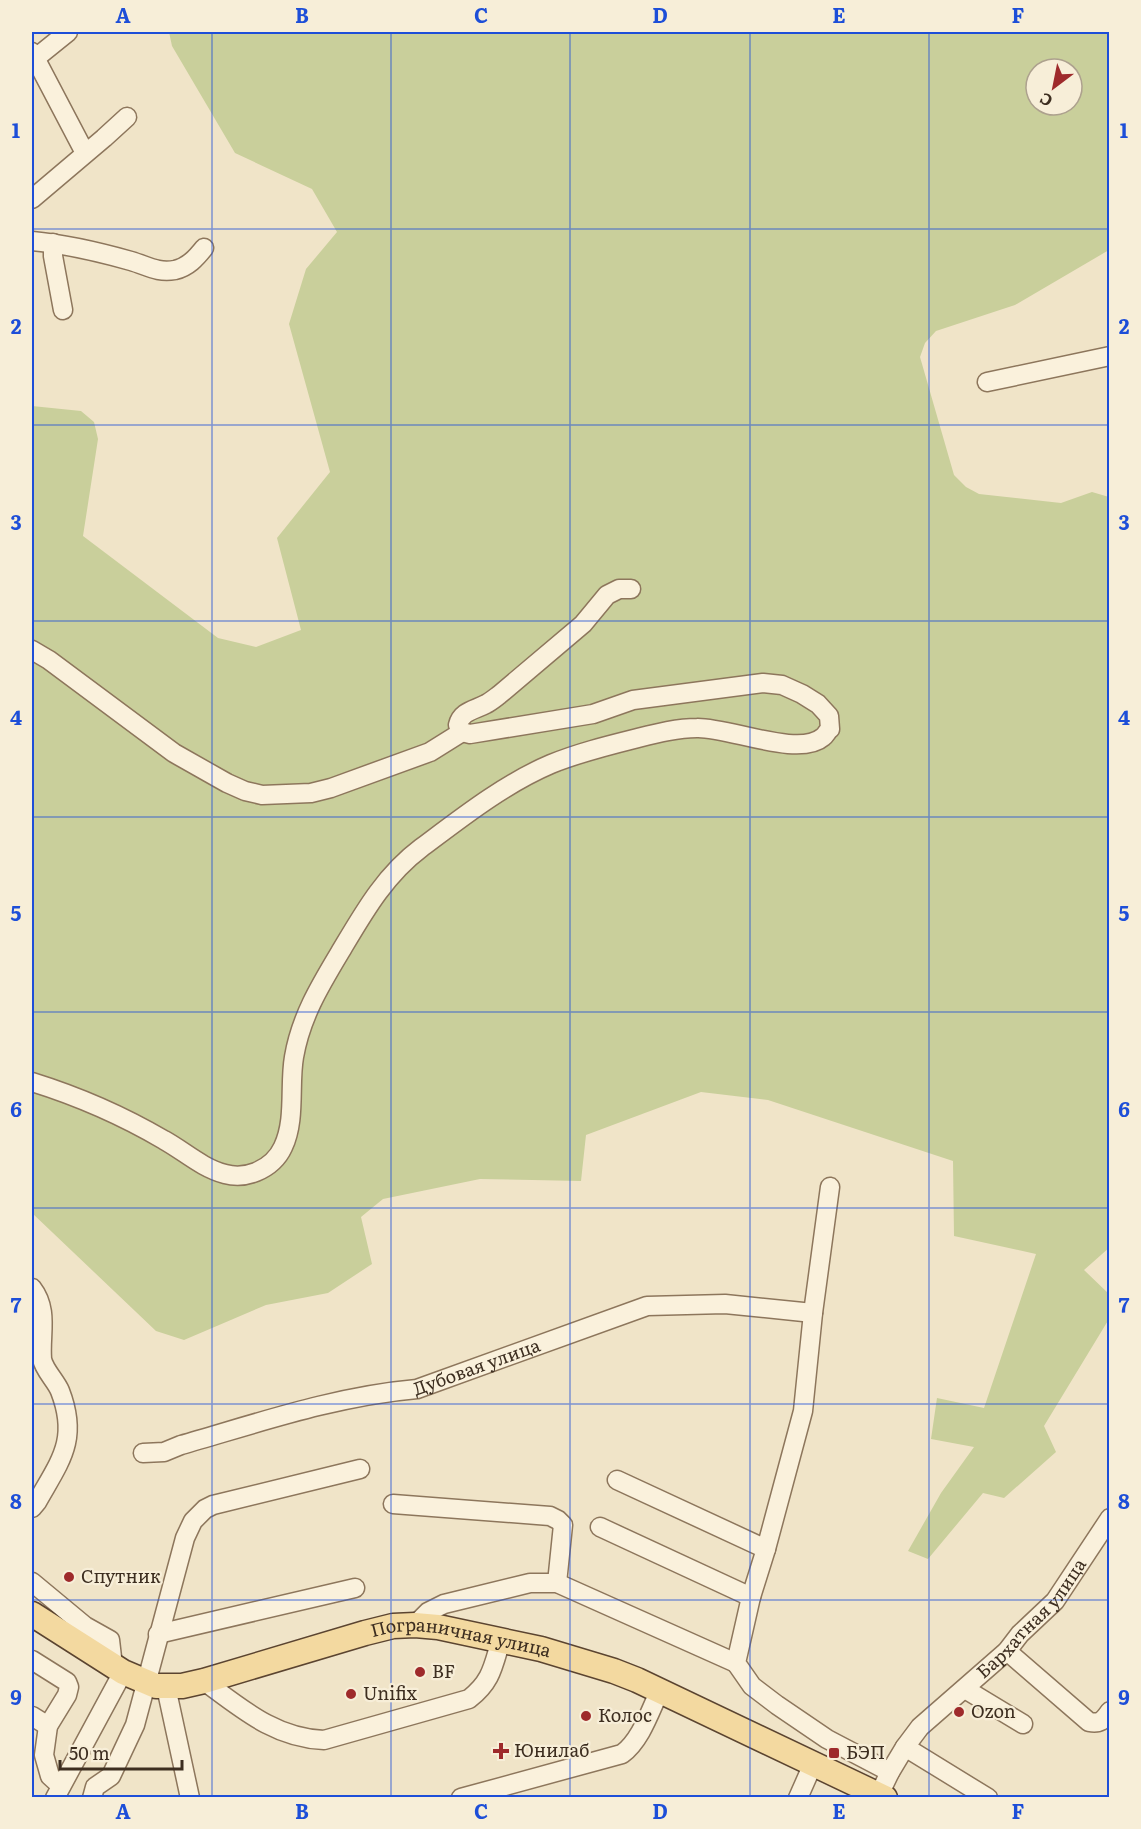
<svg xmlns="http://www.w3.org/2000/svg" width="1141" height="1829" viewBox="0 0 1141 1829" font-family="Literata,serif">
	<rect width="100%" height="100%" fill="#f0e4c8"/>
	<path fill="#c9cf9b" fill-rule="evenodd" d="M169 32H1109V250L1015 305 936 331 925 343 920 357 954 475 966 487 979 494 1061 503 1092 492 1109 497 1110 1247 1084 1270 1109 1294V1319L1044 1426 1056 1452 1004 1498 983 1493 928 1559 908 1551 941 1493 974 1447 931 1439 937 1398 984 1408 1036 1254 954 1236 953 1161 768 1100 701 1092 586 1135 581 1181 480 1179 383 1199 361 1217 372 1264 328 1293 266 1305 184 1340 156 1331 32 1213V406L81 411 94 422 98 439 83 536 218 638 256 647 301 630 277 538 330 472 289 324 306 269 337 232 312 189 235 153 172 46ZM1036 69H1072V105H1036Z"/>
	<g fill="none" stroke-linecap="round" stroke-linejoin="round">
		<g stroke="#8d765c" stroke-width="21">
			<g id="minor">
				<path d="M32 52 85 153"/>
				<path d="M32 61 68 32"/>
				<path d="M32 199 104 138 127 117"/>
				<path d="M32 241C65 244 99 252 131 261 148 266 157 273 175 270 188 267 196 258 204 248"/>
				<path d="M53 243V256L63 310"/>
				<path d="M987 382 1110 356"/>
				<path d="M32 650 49 660 174 753 227 783 245 791 262 795 311 793 331 788 430 752 462 732"/>
				<path d="M32 1082C77 1096 123 1116 164 1140 184 1151 202 1168 225 1174 236 1177 246 1176 256 1172 268 1167 278 1158 283 1147 296 1120 289 1085 294 1057 301 1016 321 984 342 949 364 912 385 875 421 848 461 818 504 784 551 764 578 753 606 746 634 739 654 734 676 728 697 728 728 727 799 758 823 737 826 735 827 731 830 729L829 716 818 704 802 694 782 685 763 683 633 700 593 714 470 734 462 732 458 725C461 711 475 710 486 704 490 702 495 698 499 695L583 624 607 595 619 589H631"/>
				<path d="M830 1187 813 1313 803 1411 766 1549 751 1597 736 1663 752 1686 777 1705 827 1739 890 1772"/>
				<path d="M32 1288C49 1310 40 1334 42 1359 44 1370 56 1381 60 1391 79 1440 60 1461 37 1502L32 1508"/>
				<path id="s1" d="M143 1453 164 1452 181 1445C258 1423 336 1396 417 1389L647 1306 725 1304 813 1313"/>
				<path d="M617 1480 766 1549"/>
				<path d="M393 1504 550 1516 558 1520 563 1525 557 1583"/>
				<path d="M600 1527 751 1597"/>
				<path d="M32 1582 85 1626 110 1640 113 1666"/>
				<path d="M415 1625 428 1612 444 1604 530 1583H557L736 1663"/>
				<path d="M158 1634 355 1588"/>
				<path d="M1007 1651 1089 1722C1100 1724 1103 1721 1110 1711"/>
				<path d="M32 1660 67 1682 69 1687 67 1695 48 1726 44 1755 50 1776 61 1786"/>
				<path d="M204 1681C242 1709 275 1738 324 1740L469 1699C492 1681 493 1666 501 1640"/>
				<path d="M166 1687 190 1798"/>
				<path d="M965 1689 1023 1724"/>
				<path d="M32 1716 48 1726"/>
				<path d="M905 1747 988 1798"/>
				<path id="s2" d="M879 1795 890 1772 905 1747 920 1727 1007 1651 1020 1634 1055 1601 1110 1518"/>
				<path d="M55 1798 123 1672"/>
				<path d="M92 1798 95 1787 111 1776 135 1725 185 1538 193 1521 205 1509 213 1505 360 1469"/>
				<path d="M461 1798 622 1754C641 1740 650 1711 660 1690"/>
				<path d="M798 1798 813 1764"/>
			</g>
		</g>
		<g stroke="#5b4430" stroke-width="27">
			<g id="major">
				<path id="s3" d="M32 1614 123 1672 156 1686H182L204 1681 365 1633 393 1626 415 1625 438 1627 541 1649 614 1671 637 1680 885 1798"/>
			</g>
		</g>
		<use href="#minor" stroke="#faf1dc" stroke-width="18"/>
		<use href="#major" stroke="#f3d9a0" stroke-width="24"/>
	</g>
	<path fill="none" stroke="#1d4ed8" stroke-width="1.5" stroke-opacity="0.55" d="M212 32V1798M391 32V1798M570 32V1798M750 32V1798M929 32V1798M32 229H1110M32 425H1110M32 621H1110M32 817H1110M32 1012H1110M32 1208H1110M32 1404H1110M32 1600H1110"/>
	<g fill="#9e2a2b" stroke="#f7eed8" stroke-width="2">
		<circle cx="69" cy="1577" r="6"/>
		<circle cx="420" cy="1672" r="6"/>
		<circle cx="351" cy="1694" r="6"/>
		<circle cx="959" cy="1712" r="6"/>
		<circle cx="586" cy="1716" r="6"/>
		<path d="M498 1742h6v6h6v6h-6v6h-6v-6h-6v-6h6z"/>
		<rect x="828" y="1747" width="12" height="12" rx="3"/>
	</g>
	<g text-anchor="middle" stroke-width="4.5" stroke-linejoin="round" paint-order="stroke">
		<g font-size="18" fill="#3d2e20" stroke="#f7eed8">
			<text dy="6" stroke="none"><textPath href="#s1" startOffset="346">Дубовая улица</textPath></text>
			<text dy="6" stroke="none"><textPath href="#s2" startOffset="236">Бархатная улица</textPath></text>
			<text dy="6" stroke="none"><textPath href="#s3" startOffset="458">Пограничная улица</textPath></text>
		</g>
		<g font-size="18" fill="#3d2e20" stroke="#f7eed8" text-anchor="start">
			<text x="81" y="1583">Спутник</text>
			<text x="432" y="1678">BF</text>
			<text x="363" y="1700">Unifix</text>
			<text x="971" y="1718">Ozon</text>
			<text x="598" y="1722">Колос</text>
			<text x="514" y="1757">Юнилаб</text>
			<text x="846" y="1759">БЭП</text>
		</g>
	</g>
	<rect width="1141" height="1829" fill="none" stroke="#f7eed8" stroke-width="66"/>
	<g transform="translate(1054 87) rotate(212)"><circle r="28" fill="#f7eed8" stroke="#ada18e" stroke-width="1.5"/>
	<path d="M0-4.5L10 22L0 15L-10 22Z" fill="#9e2a2b"/>
	<text y="-9" font-size="16" font-weight="bold" text-anchor="middle" fill="#3d2e20">С</text>
	</g>
	<path d="M60 1760v9h122v-9" fill="none" stroke="#3d2e20" stroke-width="3"/>
	<text x="69" y="1760" font-size="18" fill="#3d2e20" stroke="#f7eed8" stroke-width="4.5" paint-order="stroke">50 m</text>
	<rect x="33" y="33" width="1075" height="1763" fill="none" stroke="#1d4ed8" stroke-width="2"/>
	<g font-size="20" text-anchor="middle" font-weight="bold" fill="#1d4ed8">
		<text x="123" y="23">A</text>
		<text x="302" y="23">B</text>
		<text x="481" y="23">C</text>
		<text x="660" y="23">D</text>
		<text x="839" y="23">E</text>
		<text x="1018" y="23">F</text>
		<text x="16" y="138">1</text>
		<text x="1124" y="138">1</text>
		<text x="16" y="334">2</text>
		<text x="1124" y="334">2</text>
		<text x="16" y="530">3</text>
		<text x="1124" y="530">3</text>
		<text x="16" y="725">4</text>
		<text x="1124" y="725">4</text>
		<text x="16" y="921">5</text>
		<text x="1124" y="921">5</text>
		<text x="16" y="1117">6</text>
		<text x="1124" y="1117">6</text>
		<text x="16" y="1313">7</text>
		<text x="1124" y="1313">7</text>
		<text x="16" y="1509">8</text>
		<text x="1124" y="1509">8</text>
		<text x="16" y="1705">9</text>
		<text x="1124" y="1705">9</text>
		<text x="123" y="1819">A</text>
		<text x="302" y="1819">B</text>
		<text x="481" y="1819">C</text>
		<text x="660" y="1819">D</text>
		<text x="839" y="1819">E</text>
		<text x="1018" y="1819">F</text>
	</g>
</svg>
